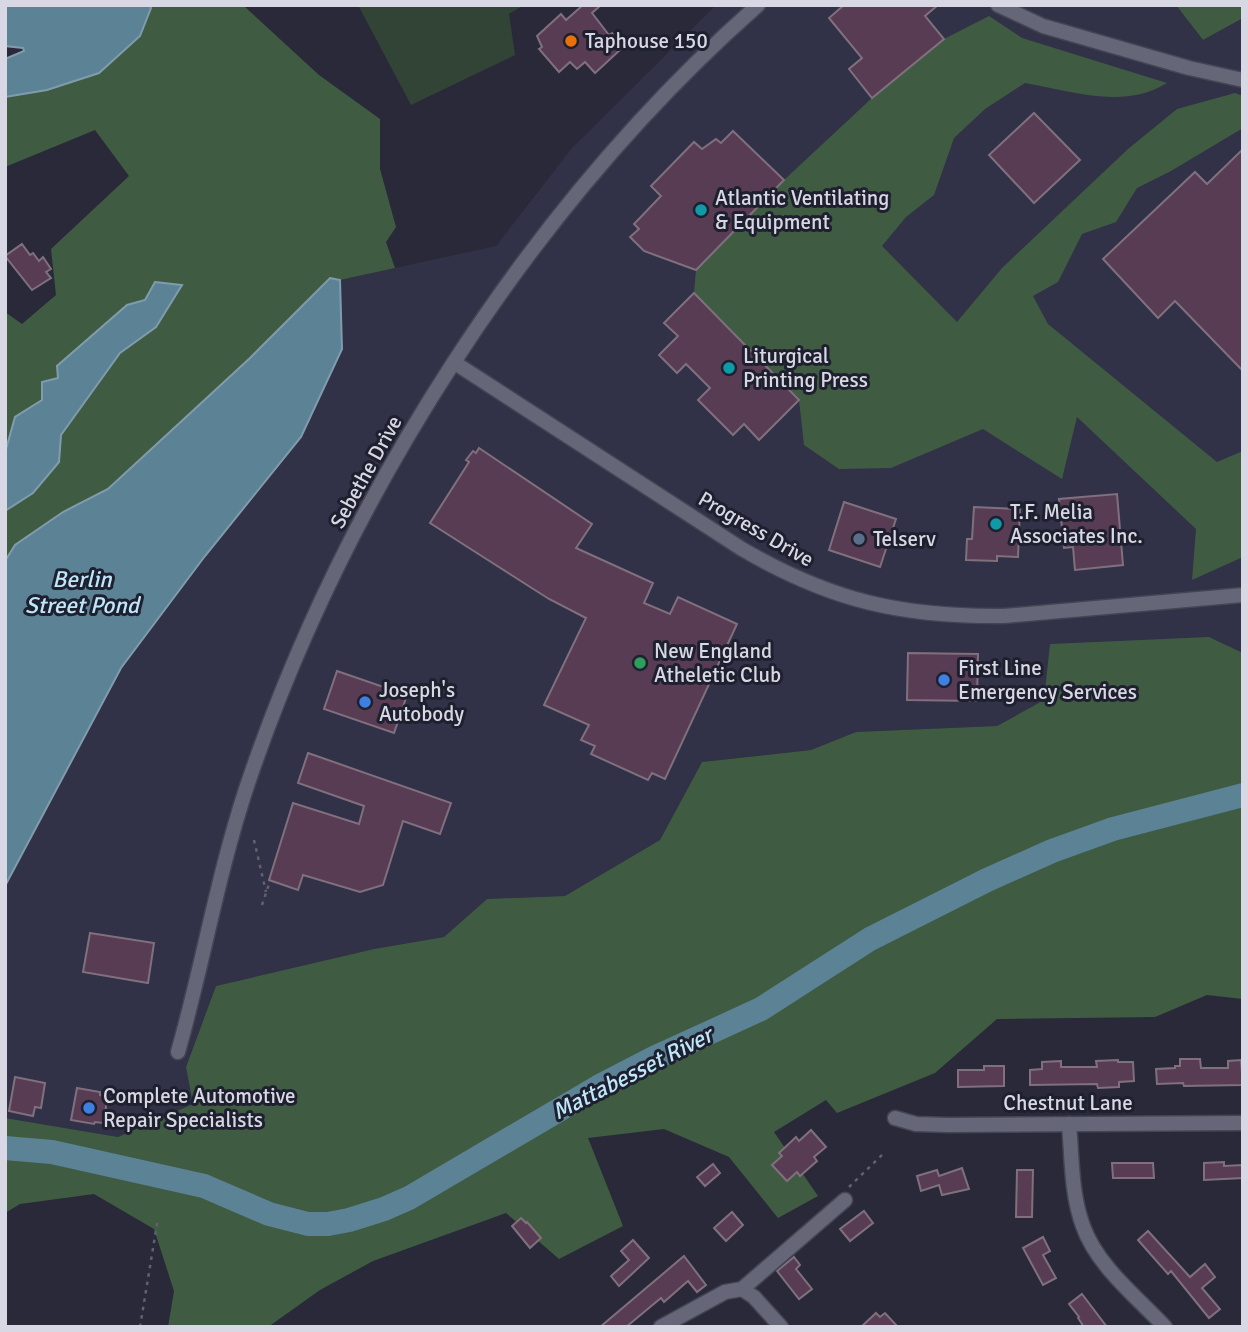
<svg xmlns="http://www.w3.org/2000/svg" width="1248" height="1332" viewBox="0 0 1248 1332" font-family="Signika,sans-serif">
	<rect width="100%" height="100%" fill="#292939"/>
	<path fill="#313147" d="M716 5H1176L1203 40 1243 18V653L1209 637 1044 700 997 726 856 732 811 750 702 762 660 840 565 896 487 899 444 937 374 949 216 986 186 1067 194 1104 118 1137 5 1118V886L121 668 204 556 342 349 340 280 496 246 572 148Z"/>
	<path fill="#324435" d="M358 5H524L509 14 515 55 411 105Z"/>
	<g fill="#3f5c43">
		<path d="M150 5H243L319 75 380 119V169L396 227 386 242 395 268 340 280 329 278 250 358 108 489 63 512 15 545 5 561V511L34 493 59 462 61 436 120 353 156 327 182 286 155 282 145 300 127 305 58 378 42 382V400L15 417 5 453V312L22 324 56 295 51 249 129 176 95 130 5 167V98L47 90 99 73 140 36Z"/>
		<path d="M1176 5H1243V18L1203 40Z"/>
		<path d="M989 16 1022 38 1167 83C1124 110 1071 91 1025 83L985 109 954 138 934 195 906 217 882 246 957 322 1002 268 1128 149 1177 109 1235 93 1243 96V128L1171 171 1137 188 1116 222 1082 234 1058 282 1033 296 1048 324 1217 462 1243 451V557L1192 580 1196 529 1077 417 1062 479 983 429 891 468 839 469 804 445 799 400 694 293 696 270 784 180 872 98 944 39Z"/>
		<path d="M1209 637 1243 653V999L1207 995 1155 1017 997 1019 935 1073 837 1113 826 1100 774 1132 818 1196 778 1218 729 1157 664 1129 588 1138 623 1226 559 1259 506 1213 373 1261 320 1290 268 1327H168L174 1291 154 1229 94 1194 20 1204 5 1213V1118L118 1137 193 1104 186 1067 216 986 374 949 444 937 487 899 565 896 660 840 702 762 811 750 856 732 997 726 1044 700 1050 644Z"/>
	</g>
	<g fill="#5b8395" stroke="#809cac" stroke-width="2">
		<path d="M5 5H150L151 8 140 36 99 73 47 90 5 97V59L24 51 23 48 5 46Z"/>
		<path d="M330 278 340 280 342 349 301 437 205 556 121 668 5 886V561L15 545 63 512 108 489 250 358Z"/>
		<path d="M155 282 182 285 156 327 120 353 61 435 59 462 33 493 5 511V453L15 417 42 400V382L58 378 57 366 127 305 145 300Z"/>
	</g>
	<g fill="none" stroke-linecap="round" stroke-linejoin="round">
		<path stroke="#5b8395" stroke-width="24" d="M5 1148 52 1152 204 1186 269 1214 308 1224H328L349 1220 384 1209 409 1198 598 1087 654 1058 761 1009 870 939 987 880 1052 851 1113 829 1243 795"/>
	</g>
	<g fill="#573c54" stroke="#80707e" stroke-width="2">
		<path d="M583 5H601L592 13 609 35 612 33 620 44 617 46 620 50 595 73 585 62 577 69 570 62 559 72 539 49 542 47 537 36 561 14 566 20Z"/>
		<path d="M844 5H938L925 16 944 39 872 98 849 69 862 58 829 18Z"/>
		<path d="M1034 113 1080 160 1034 203 989 155Z"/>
		<path d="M733 131 784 180 696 270 644 251 630 237 639 229 634 224 661 196 651 186 694 142 702 149 716 139 721 143Z"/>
		<path d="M1243 149V371L1175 301 1158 318 1103 259 1195 172 1207 184Z"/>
		<path d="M22 244 30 255 33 253 39 261 43 257 51 269 46 272 51 278 32 290 5 256Z"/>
		<path d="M694 293 799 400 759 440 744 424 733 435 698 400 710 388 686 364 677 373 659 355 678 336 664 323Z"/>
		<path d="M479 448 592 524 576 548 653 583 644 603 670 614 678 597 737 624 665 779 652 773 648 780 591 754 595 746 581 740 589 725 544 705 586 618 549 599 430 523 469 462 466 460 473 451 476 453Z"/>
		<path d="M1117 494 1123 565 1075 570 1073 547 1064 548 1059 499Z"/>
		<path d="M844 502 896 519 880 567 829 550Z"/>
		<path d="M974 507 1020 509 1018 557 997 556V561L966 560 967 539H972Z"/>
		<path d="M908 653 978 654 977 701 907 700Z"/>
		<path d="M337 671 407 695 394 733 324 709Z"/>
		<path d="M308 753 451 803 440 834 403 821 383 885 360 892 303 875 298 890 269 880 293 803 359 824 364 806 298 783Z"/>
		<path d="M90 933 154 943 148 983 83 972Z"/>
		<path d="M1180 1059H1200L1201 1068H1228V1061L1241 1060 1243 1085 1184 1086 1183 1083 1157 1084 1156 1069 1175 1068V1066H1180Z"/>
		<path d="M1118 1060V1062H1133L1134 1081 1119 1082V1087L1098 1088 1097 1084 1030 1085V1070L1042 1069V1062L1061 1061V1067H1097L1096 1061Z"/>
		<path d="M984 1066H1004V1086L958 1087V1070H984Z"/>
		<path d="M15 1077 45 1083 41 1108 35 1107 33 1116 9 1111Z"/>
		<path d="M77 1088 100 1092V1095L108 1096 103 1123 95 1122 94 1124 71 1120Z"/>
		<path d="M811 1130 826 1147 814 1157 817 1161 800 1176 797 1172 787 1181 772 1165 782 1156 779 1153 796 1137 799 1141Z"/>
		<path d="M1224 1162V1166L1243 1165V1178L1204 1180V1163Z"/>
		<path d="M1112 1163H1153L1154 1178H1113Z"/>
		<path d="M713 1164 720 1173 705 1186 697 1177Z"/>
		<path d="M962 1168 969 1189 942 1195 939 1185 921 1191 917 1176 937 1170 939 1176Z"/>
		<path d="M1017 1170H1033L1032 1217H1016Z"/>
		<path d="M864 1211 873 1223 850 1241 840 1229Z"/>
		<path d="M732 1212 743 1225 726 1241 714 1228Z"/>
		<path d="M521 1218 526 1223 527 1222 541 1238 530 1248 512 1226Z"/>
		<path d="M1148 1231 1190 1277 1205 1264 1215 1277 1202 1288 1220 1309 1209 1318 1171 1271 1168 1274 1138 1240Z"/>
		<path d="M1043 1237 1050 1251 1043 1255 1056 1278 1043 1285 1023 1248Z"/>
		<path d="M633 1240 649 1258 619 1286 611 1276 629 1260 621 1251Z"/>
		<path d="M684 1256 706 1285 697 1292 688 1281 664 1302 661 1298 626 1327H600Z"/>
		<path d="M794 1257 800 1265 796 1269 812 1289 799 1299 777 1271Z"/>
		<path d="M1082 1294 1107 1327H1084L1078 1318 1079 1317 1069 1304Z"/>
		<path d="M876 1313 880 1317 885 1313 898 1327H861Z"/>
	</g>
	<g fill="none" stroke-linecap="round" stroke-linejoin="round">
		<g stroke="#444553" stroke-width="17">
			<g id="street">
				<path d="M998 5 1043 26 1189 68 1243 80"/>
				<path d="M455 363 742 549C831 601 902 617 1004 616L1243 595"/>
				<path d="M178 1052C203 964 218 873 247 786 344 498 530 206 758 5"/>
				<path d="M895 1118 916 1124 948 1125 1243 1123"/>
				<path d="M1069 1124C1072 1157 1071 1194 1083 1226 1097 1266 1137 1297 1165 1327"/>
				<path d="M742 1289 754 1297 781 1327"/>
				<path d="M661 1327 725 1292 742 1289 845 1200"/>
			</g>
		</g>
		<g stroke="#61616f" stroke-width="2.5" stroke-dasharray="3.5 5" stroke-linecap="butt">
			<path d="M254 840 266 892"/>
			<path d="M262 905 270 881"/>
			<path d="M849 1187 884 1153"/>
			<path d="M140 1327 158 1218"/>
		</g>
		<use href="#street" stroke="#656678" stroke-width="14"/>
	</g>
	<circle fill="#e8710a" stroke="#1f202f" stroke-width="2.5" cx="571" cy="41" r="7"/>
	<g fill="#0f9aa8" stroke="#1f202f" stroke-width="2.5">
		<circle cx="701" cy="210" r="7"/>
		<circle cx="729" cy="368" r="7"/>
		<circle cx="996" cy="524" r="7"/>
	</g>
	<circle fill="#5c6f8a" stroke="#1f202f" stroke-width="2.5" cx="859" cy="539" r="7"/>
	<circle fill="#2e9e5b" stroke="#1f202f" stroke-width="2.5" cx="640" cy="663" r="7"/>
	<g fill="#3f7fe0" stroke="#1f202f" stroke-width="2.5">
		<circle cx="944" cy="680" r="7"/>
		<circle cx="365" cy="702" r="7"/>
		<circle cx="89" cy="1108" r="7"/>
	</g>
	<g text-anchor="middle" stroke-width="6" stroke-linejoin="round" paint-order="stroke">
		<g font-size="21" fill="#d7d8e3" stroke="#1f202f" text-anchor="start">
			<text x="585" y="48">Taphouse 150</text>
			<text x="715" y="205">Atlantic Ventilating<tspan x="715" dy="24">&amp; Equipment</tspan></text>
			<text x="743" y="363">Liturgical<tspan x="743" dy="24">Printing Press</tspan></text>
			<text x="1010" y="519">T.F. Melia<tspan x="1010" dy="24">Associates Inc.</tspan></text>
			<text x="873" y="546">Telserv</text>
			<text x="654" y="658">New England<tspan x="654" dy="24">Atheletic Club</tspan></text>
			<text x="958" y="675">First Line<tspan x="958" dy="24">Emergency Services</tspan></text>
			<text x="379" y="697">Joseph's<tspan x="379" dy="24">Autobody</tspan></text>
			<text x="103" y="1103">Complete Automotive<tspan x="103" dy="24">Repair Specialists</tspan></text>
		</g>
		<g font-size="21" fill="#d7d8e3" stroke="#1f202f">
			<text transform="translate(366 472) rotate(-61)" y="7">Sebethe Drive</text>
			<text transform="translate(756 529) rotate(30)" y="7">Progress Drive</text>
			<text x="1068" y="1110">Chestnut Lane</text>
		</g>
		<g font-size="23" font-style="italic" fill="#bee7fa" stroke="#1f202f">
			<text x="82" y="587">Berlin<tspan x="82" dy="26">Street Pond</tspan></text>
			<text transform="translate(632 1073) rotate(-27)" y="8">Mattabesset River</text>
		</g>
	</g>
	<rect width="1248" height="1332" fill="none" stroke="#d7d8e3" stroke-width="14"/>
</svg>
